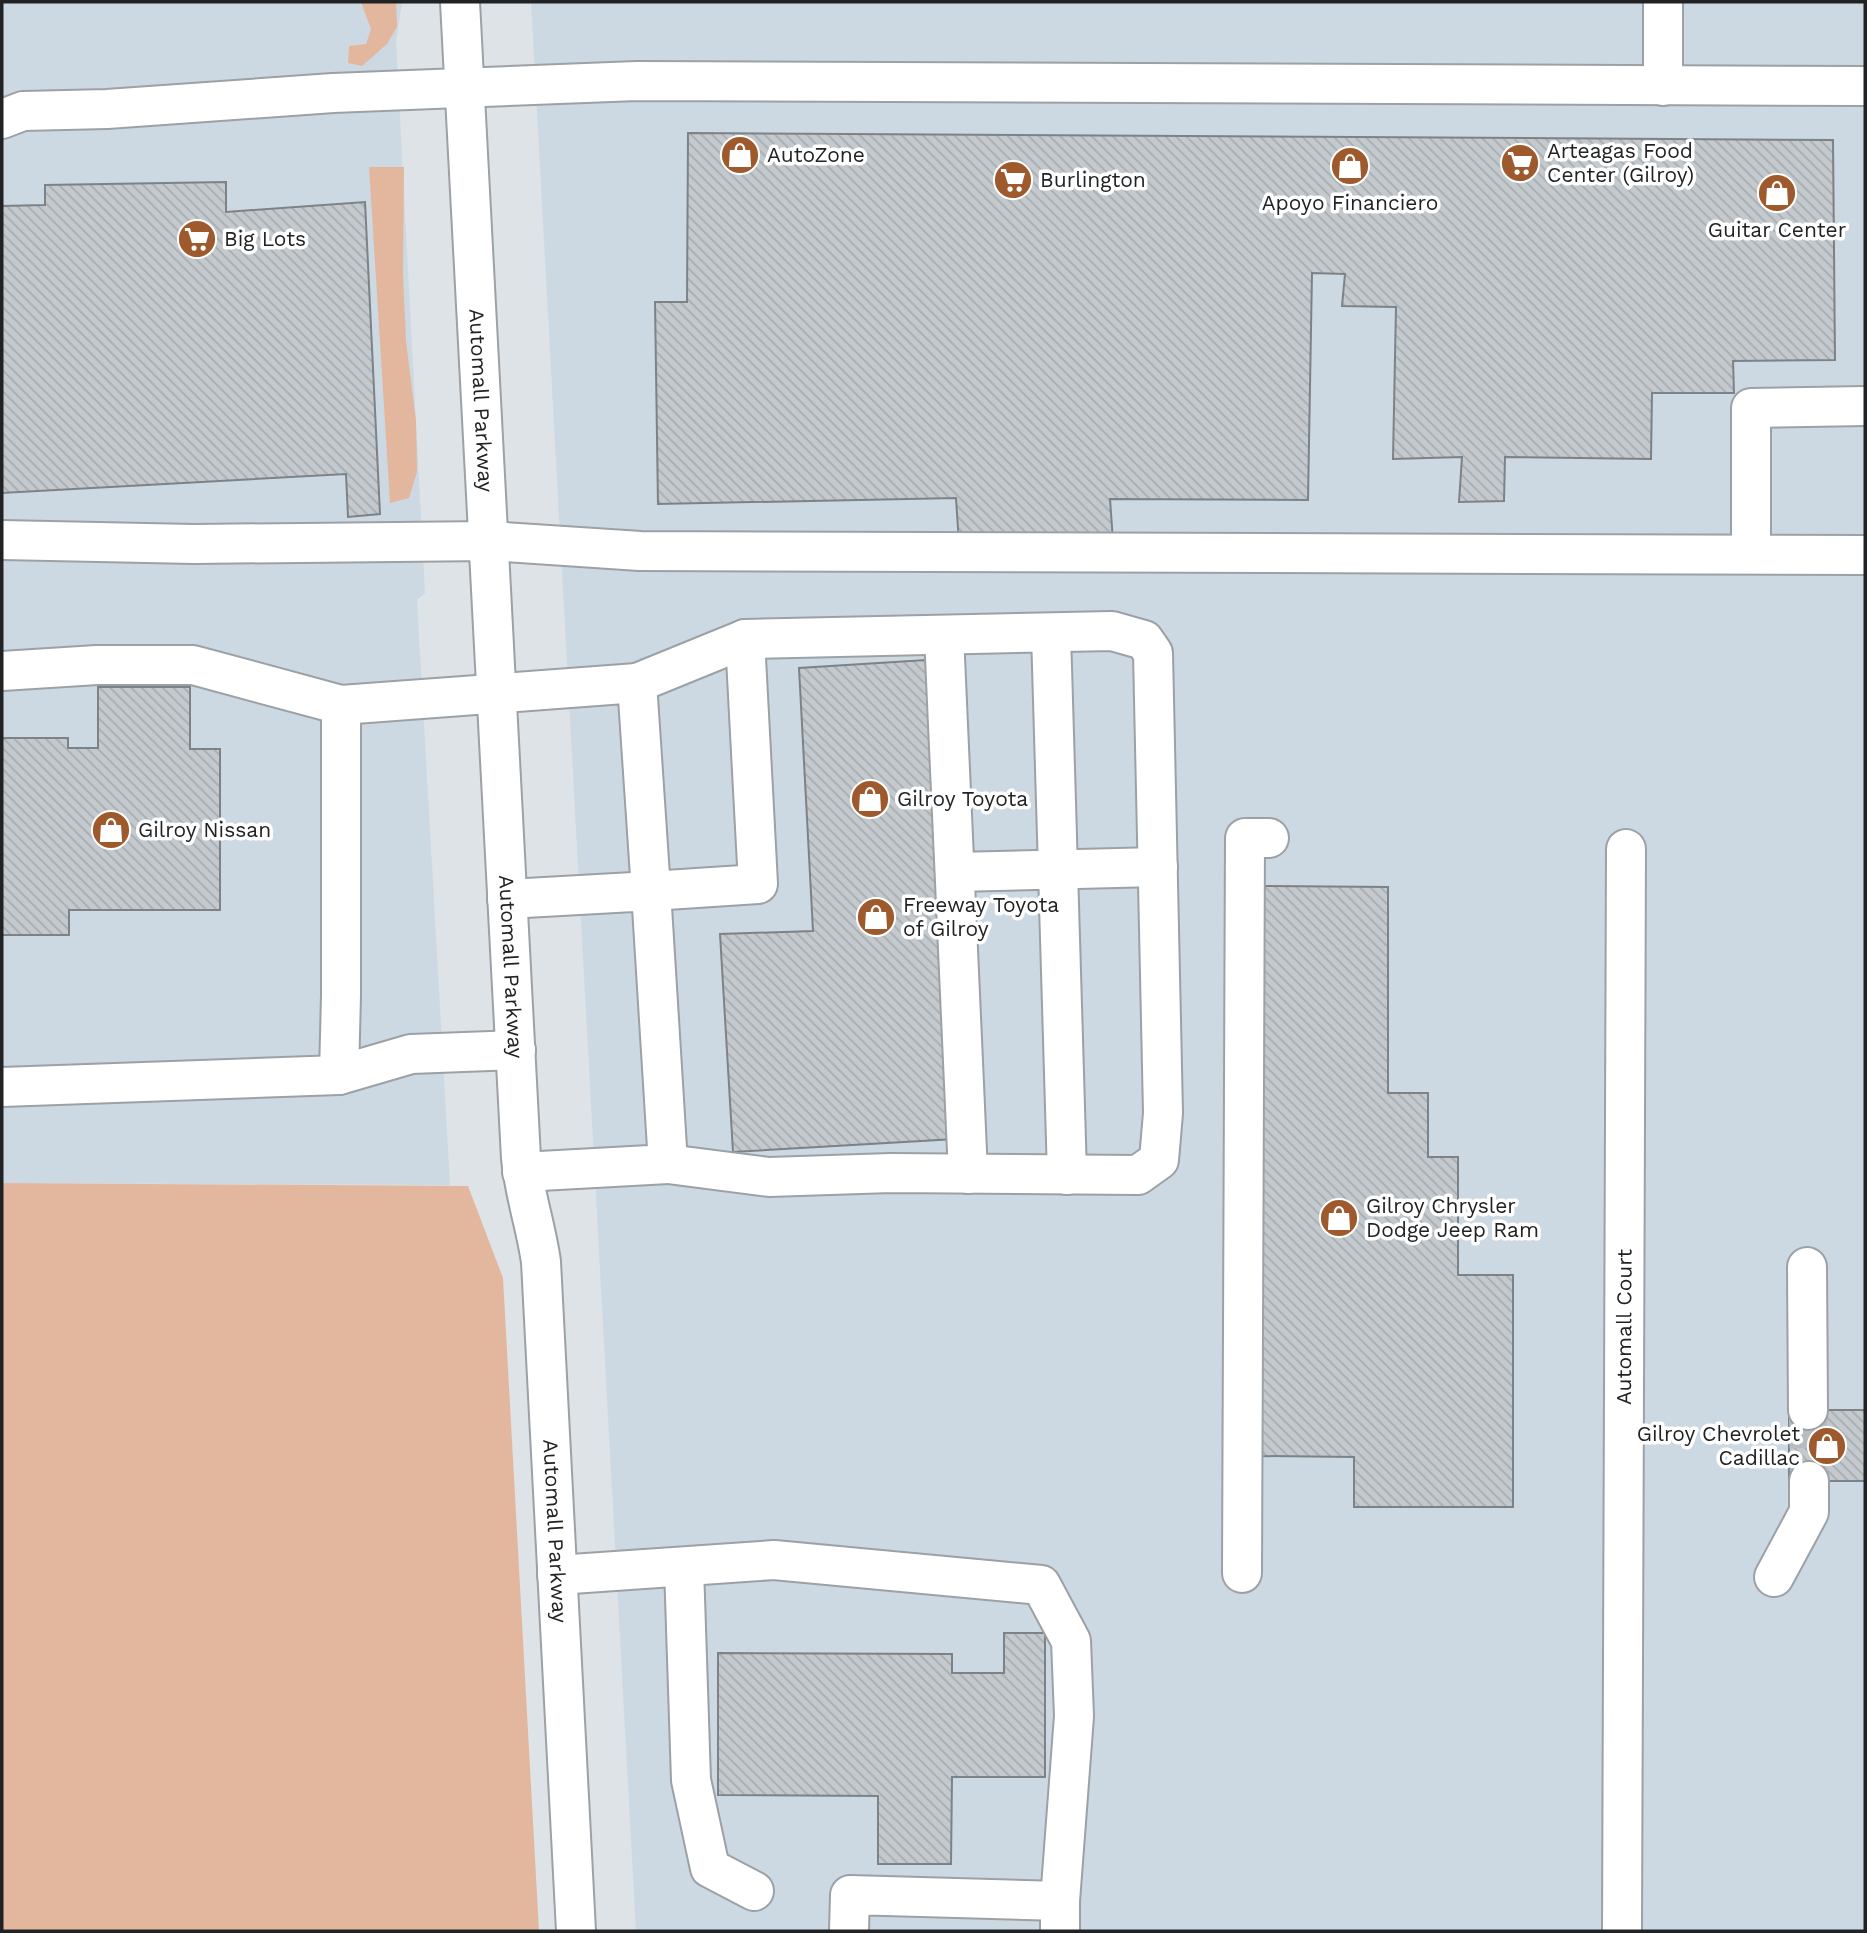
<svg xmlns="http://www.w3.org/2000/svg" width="1867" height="1933" viewBox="0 0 1867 1933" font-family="'Work Sans',sans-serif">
	<defs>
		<pattern id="building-back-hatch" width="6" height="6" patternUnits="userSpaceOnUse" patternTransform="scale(1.75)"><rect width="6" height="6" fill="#c3c9cd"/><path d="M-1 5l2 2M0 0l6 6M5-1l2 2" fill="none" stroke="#a7acb0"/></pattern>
	</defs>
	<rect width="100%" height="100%" fill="#dde3e7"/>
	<g fill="#ccd9e2">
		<path d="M2 2H402L396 42 425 593 417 600 450 1185 2 1183Z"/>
		<path d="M531 2H1865V1931H636Z"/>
	</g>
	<g fill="#e3b79e">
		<path d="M361 2H396L397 27 387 44 362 66 348 63 349 46 366 44 371 29Z"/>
		<path d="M369 167H404L403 272 406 341 416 421 417 472 409 498 390 503Z"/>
		<path d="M2 1183 468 1186 503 1278 539 1931H2Z"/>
	</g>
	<g fill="url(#building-back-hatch)" stroke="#7d8286" stroke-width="2">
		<path d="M688 133 1833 140 1835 360 1733 361 1734 393H1652L1651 459 1505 457 1504 501 1459 502 1462 457 1393 459 1396 307 1342 306 1345 274 1312 273 1308 500 1110 499 1113 541 959 544 956 498 658 504 655 302H687Z"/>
		<path d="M226 182V212L365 202 380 514 348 517 346 474 2 493V206L45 205V185Z"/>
		<path d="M926 660 955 1139 733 1152 720 934 813 931 799 668Z"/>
		<path d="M98 687H190V749H220V910H69V935H2V738H68V748H98Z"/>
		<path d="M1261 886 1388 887V1093H1428V1157H1458V1275H1513V1507H1354V1457L1260 1456Z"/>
		<rect x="1789" y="1410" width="76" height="71"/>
		<path d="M1004 1633H1045V1777H952L951 1864H878V1796L718 1795V1653L952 1654V1673H1004Z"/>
	</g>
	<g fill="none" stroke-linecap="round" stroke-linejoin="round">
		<path stroke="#b7bcc0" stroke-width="38" stroke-dasharray="38 19" stroke-linecap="butt" d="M1808 1410 1809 1481"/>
		<g stroke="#9ca1a5" stroke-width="42">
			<g id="minor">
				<path id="s1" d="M460 2 521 1158C524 1193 536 1226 541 1262L576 1931"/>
				<path d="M1663 86V2"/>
				<path d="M2 119 23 111 107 109 333 93 637 81 1865 86"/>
				<path d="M2 540 194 544 489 541 640 551 1865 555"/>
				<path d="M1751 554V408L1865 406"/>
				<path d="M1051 633 1067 1175"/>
				<path d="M944 635 968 1174"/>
				<path d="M2 671 97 665H193L341 705"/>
				<path d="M637 683 745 639 1112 631 1144 640 1153 653 1163 1113 1159 1160 1138 1175 891 1173 769 1177 668 1164"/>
				<path d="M955 872 1158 867"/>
				<path d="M507 899 651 891 668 1164 522 1172"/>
				<path d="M516 1050 411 1054 339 1075 341 995V705L637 683 651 891 758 884 745 639"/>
				<path d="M2 1087 339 1075"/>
				<path d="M1807 1267 1808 1410"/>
				<path d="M684 1567 691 1780 710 1868 754 1891"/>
				<path d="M1242 1573 1245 838H1269"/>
				<path d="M557 1575 774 1560 1041 1585 1071 1641 1074 1716 1060 1901V1931"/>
				<path d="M1774 1577 1809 1512V1481"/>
				<path d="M849 1931 850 1895 1060 1901"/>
				<path id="s2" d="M1622 1931 1626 849"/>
			</g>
		</g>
		<use href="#minor" stroke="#fff" stroke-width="38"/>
	</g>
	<defs>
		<g id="shop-disc" transform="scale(2.0125)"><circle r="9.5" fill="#9e5a2c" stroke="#fff"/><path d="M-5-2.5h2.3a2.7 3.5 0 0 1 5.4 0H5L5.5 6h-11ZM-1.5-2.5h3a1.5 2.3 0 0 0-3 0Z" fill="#fff"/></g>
		<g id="supermarket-disc" transform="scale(2.0125)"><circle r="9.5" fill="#9e5a2c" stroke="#fff"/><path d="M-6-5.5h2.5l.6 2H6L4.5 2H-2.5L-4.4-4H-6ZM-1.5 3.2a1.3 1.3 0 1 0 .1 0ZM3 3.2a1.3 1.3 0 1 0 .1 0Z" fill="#fff"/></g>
	</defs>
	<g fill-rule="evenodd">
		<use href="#shop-disc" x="740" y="155"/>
		<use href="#supermarket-disc" x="1520" y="163"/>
		<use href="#shop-disc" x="1350" y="166"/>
		<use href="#supermarket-disc" x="1013" y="180"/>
		<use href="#shop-disc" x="1777" y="193"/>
		<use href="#supermarket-disc" x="197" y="239"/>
		<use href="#shop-disc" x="870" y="799"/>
		<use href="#shop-disc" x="111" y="830"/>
		<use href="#shop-disc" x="876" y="917"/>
		<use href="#shop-disc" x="1339" y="1218"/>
		<use href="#shop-disc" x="1827" y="1446"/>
	</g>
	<g text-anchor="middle" stroke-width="7" stroke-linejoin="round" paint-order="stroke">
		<g font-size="21" fill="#202224" stroke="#fff" text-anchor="start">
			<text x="1547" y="158">Arteagas Food<tspan x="1547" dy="24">Center (Gilroy)</tspan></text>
			<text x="767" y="162">AutoZone</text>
			<text x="1040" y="187">Burlington</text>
			<text x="1350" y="210" text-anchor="middle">Apoyo Financiero</text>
			<text x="1777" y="237" text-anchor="middle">Guitar Center</text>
			<text x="224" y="246">Big Lots</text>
			<text x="897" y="806">Gilroy Toyota</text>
			<text x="138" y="837">Gilroy Nissan</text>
			<text x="903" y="912">Freeway Toyota<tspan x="903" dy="24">of Gilroy</tspan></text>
			<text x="1366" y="1213">Gilroy Chrysler<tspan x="1366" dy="24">Dodge Jeep Ram</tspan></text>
			<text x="1800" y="1441" text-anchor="end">Gilroy Chevrolet<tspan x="1800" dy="24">Cadillac</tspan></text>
		</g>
		<g font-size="21" fill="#202224" stroke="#fff">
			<text dy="7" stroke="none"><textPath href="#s1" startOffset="399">Automall Parkway</textPath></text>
			<text dy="7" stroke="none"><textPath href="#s1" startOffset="966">Automall Parkway</textPath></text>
			<text dy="7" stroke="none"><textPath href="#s2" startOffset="604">Automall Court</textPath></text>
			<text dy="7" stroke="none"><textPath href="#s1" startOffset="1533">Automall Parkway</textPath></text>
		</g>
	</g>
	<rect width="1867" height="1933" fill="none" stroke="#202224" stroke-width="7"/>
</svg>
